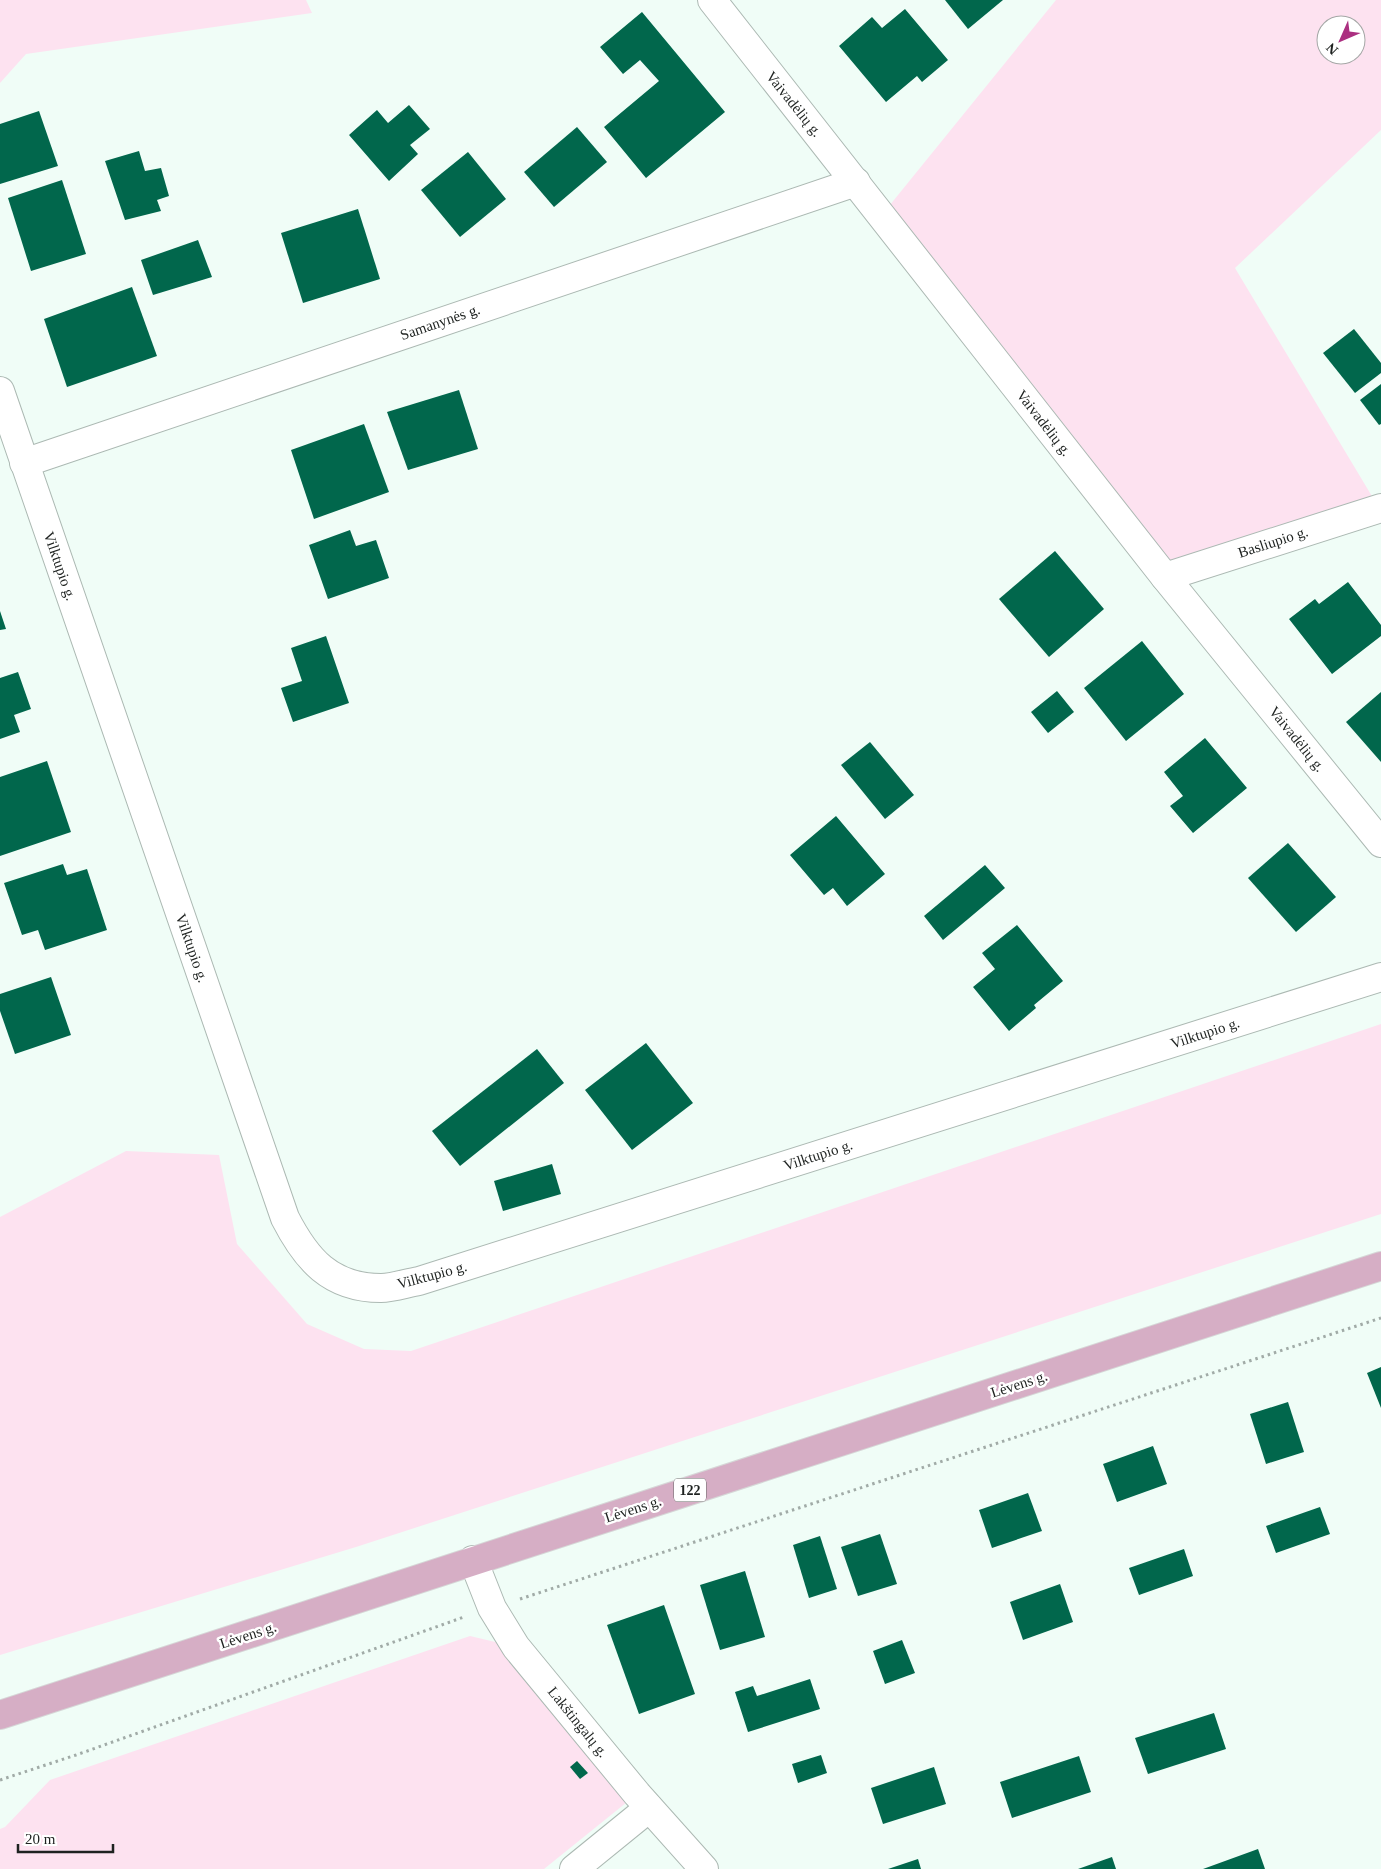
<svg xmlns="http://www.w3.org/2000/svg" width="1381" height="1869" viewBox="0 0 1381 1869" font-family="Georgia,serif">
	<rect width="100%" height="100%" fill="#f0fdf7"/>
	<g fill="#fde2f0" fill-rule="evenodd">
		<path d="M0 0H306L312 13 26 54 0 83Z"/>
		<path d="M1056 0H1381V130L1235 268 1379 508 1165 577 881 216ZM1326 25H1356V55H1326Z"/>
		<path d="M1381 1024V1214L356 1547 0 1655V1217L126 1151 219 1155 237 1244 307 1324 364 1349 411 1351Z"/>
		<path d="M470 1636 516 1647 637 1794 544 1869H0V1829L5 1827 50 1780Z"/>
	</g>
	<g fill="#01674c">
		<path d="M945 0H1003L968 29Z"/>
		<path d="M905 9 948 60 922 82 917 76 886 102 839 46 872 17 882 28Z"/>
		<path d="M642 12 725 112 646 178 604 127 659 81 640 60 623 74 600 47Z"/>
		<path d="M409 105 430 129 410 145 418 154 389 181 349 135 377 110 388 123Z"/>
		<path d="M39 111 58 166 0 184V124Z"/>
		<path d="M577 127 607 162 554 207 524 172Z"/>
		<path d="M139 151 145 171 161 168 169 196 157 200 161 211 125 220 105 161Z"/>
		<path d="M468 152 506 199 460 237 421 190Z"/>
		<path d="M62 180 86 254 31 271 8 198Z"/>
		<path d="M358 209 380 279 303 303 281 233Z"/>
		<path d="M198 240 212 277 153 295 141 260Z"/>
		<path d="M132 287 157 356 67 387 44 319Z"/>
		<path d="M1354 329 1381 363V373L1355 393 1323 353Z"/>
		<path d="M1381 384V424L1379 425 1360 400Z"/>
		<path d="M459 390 478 449 408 470 387 412Z"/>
		<path d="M364 424 389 492 314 519 291 450Z"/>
		<path d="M350 530 356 546 376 540 389 578 328 599 309 545Z"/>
		<path d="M1055 551 1104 609 1049 657 999 599Z"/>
		<path d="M1348 582 1381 625V636L1332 674 1289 619 1315 599 1319 604Z"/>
		<path d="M0 611 6 629 0 630Z"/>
		<path d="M326 636 349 703 293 722 281 688 302 681 291 648Z"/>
		<path d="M1142 641 1184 694 1126 741 1084 688Z"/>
		<path d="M18 672 31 709 14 715 20 732 0 739V678Z"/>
		<path d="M1057 691 1074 712 1048 733 1031 712Z"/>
		<path d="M1381 692V762L1346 722Z"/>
		<path d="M1205 738 1247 788 1193 833 1170 806 1183 796 1164 772Z"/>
		<path d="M870 742 914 795 885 819 841 765Z"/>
		<path d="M47 761 71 832 0 856V777Z"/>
		<path d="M836 816 885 874 847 906 833 888 824 895 790 855Z"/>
		<path d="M1288 843 1336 897 1296 932 1248 878Z"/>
		<path d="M63 864 67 875 87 869 107 930 45 950 38 930 22 935 4 883Z"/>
		<path d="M985 865 1005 888 943 940 924 916Z"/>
		<path d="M1017 925 1063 981 1034 1005 1036 1008 1009 1031 973 987 995 969 982 953Z"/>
		<path d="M51 977 71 1035 15 1054 0 1011V994Z"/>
		<path d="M646 1043 693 1103 632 1150 585 1090Z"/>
		<path d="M537 1049 564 1083 460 1166 432 1131Z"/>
		<path d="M552 1164 561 1194 503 1211 494 1181Z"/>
		<path d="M1381 1367V1408L1367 1373Z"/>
		<path d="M1288 1402 1304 1452 1266 1464 1250 1414Z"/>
		<path d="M1153 1446 1167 1484 1117 1502 1103 1464Z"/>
		<path d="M1028 1493 1042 1531 992 1548 979 1510Z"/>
		<path d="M1320 1507 1330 1534 1276 1553 1266 1526Z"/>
		<path d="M880 1534 897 1584 858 1596 841 1547Z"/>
		<path d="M820 1536 837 1589 809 1598 793 1545Z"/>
		<path d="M1184 1549 1193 1576 1139 1595 1129 1568Z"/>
		<path d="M745 1571 765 1637 720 1650 700 1585Z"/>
		<path d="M1060 1584 1073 1622 1023 1640 1010 1602Z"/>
		<path d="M664 1605 695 1694 639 1714 607 1625Z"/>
		<path d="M902 1640 915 1673 885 1684 873 1651Z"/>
		<path d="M810 1679 820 1709 748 1732 735 1692 753 1686 757 1696Z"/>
		<path d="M1214 1713 1226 1749 1148 1774 1135 1738Z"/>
		<path d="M821 1755 827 1773 798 1783 792 1764Z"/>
		<path d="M1079 1756 1091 1792 1012 1818 1000 1782Z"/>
		<path d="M577 1761 588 1773 580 1779 570 1767Z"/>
		<path d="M934 1767 946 1804 883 1824 871 1788Z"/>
		<path d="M1258 1849 1265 1869H1203Z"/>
		<path d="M1112 1857 1116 1869H1078Z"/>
		<path d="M918 1859 921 1869H888Z"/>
	</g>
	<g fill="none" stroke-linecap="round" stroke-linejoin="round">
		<g stroke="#acb9b3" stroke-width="30">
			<g id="minor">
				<path d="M712 0 1165 577 1381 843"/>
				<path d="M0 391 285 1218C306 1259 330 1288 381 1288 393 1288 407 1283 419 1281L1381 977"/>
				<path d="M24 463 856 182"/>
				<path d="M1165 577 1381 508"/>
				<path d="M473 1560 492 1608 516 1647 637 1794 704 1869"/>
				<path d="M574 1869 649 1808"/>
			</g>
		</g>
		<g stroke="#d6d7d7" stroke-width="30">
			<path id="major" d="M0 1715 1381 1266"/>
		</g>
		<g stroke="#a1aba7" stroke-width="3" stroke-dasharray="2.5 4" stroke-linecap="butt">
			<path d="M520 1599 1381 1318"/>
			<path d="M0 1780 76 1755 464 1617"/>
		</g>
		<use href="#minor" stroke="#fff" stroke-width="28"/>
		<use href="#major" stroke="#d6aec5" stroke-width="28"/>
	</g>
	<g text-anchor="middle" stroke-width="5" stroke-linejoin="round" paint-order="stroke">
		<rect fill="#fff" stroke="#626463" stroke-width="1" x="674" y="1478.5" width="32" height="23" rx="4"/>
		<g font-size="14" font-weight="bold" fill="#1e2220">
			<text x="690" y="1495">122</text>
		</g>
		<g font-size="15" fill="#1e2220" stroke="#fff">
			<text transform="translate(794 104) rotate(51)" y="5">Vaivadėlių g.</text>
			<text transform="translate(440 322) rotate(-19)" y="5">Samanynės g.</text>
			<text transform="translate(1044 423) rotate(52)" y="5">Vaivadėlių g.</text>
			<text transform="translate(1273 542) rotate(-18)" y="5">Basliupio g.</text>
			<text transform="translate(60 566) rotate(71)" y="5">Vilktupio g.</text>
			<text transform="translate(1297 739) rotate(51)" y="5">Vaivadėlių g.</text>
			<text transform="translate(192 948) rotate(71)" y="5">Vilktupio g.</text>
			<text transform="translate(1205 1033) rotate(-18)" y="5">Vilktupio g.</text>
			<text transform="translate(818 1155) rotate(-18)" y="5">Vilktupio g.</text>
			<text transform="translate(432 1275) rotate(-15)" y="5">Vilktupio g.</text>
			<text transform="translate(1019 1384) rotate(-18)" y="5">Lėvens g.</text>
			<text transform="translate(633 1509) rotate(-18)" y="5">Lėvens g.</text>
			<text transform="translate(248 1635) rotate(-18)" y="5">Lėvens g.</text>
			<text transform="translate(578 1722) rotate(51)" y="5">Lakštingalų g.</text>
		</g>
	</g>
	<g transform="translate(1341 40) rotate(225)"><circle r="24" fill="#ffffff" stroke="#a5a7a6"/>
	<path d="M0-4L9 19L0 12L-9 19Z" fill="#ab2f80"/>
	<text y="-8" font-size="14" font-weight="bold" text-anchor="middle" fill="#1e2220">N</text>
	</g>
	<path d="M18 1844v8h95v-8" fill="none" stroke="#1e2220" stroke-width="2.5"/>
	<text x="25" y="1844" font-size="15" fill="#1e2220" stroke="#ffffff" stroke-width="4" paint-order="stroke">20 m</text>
</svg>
